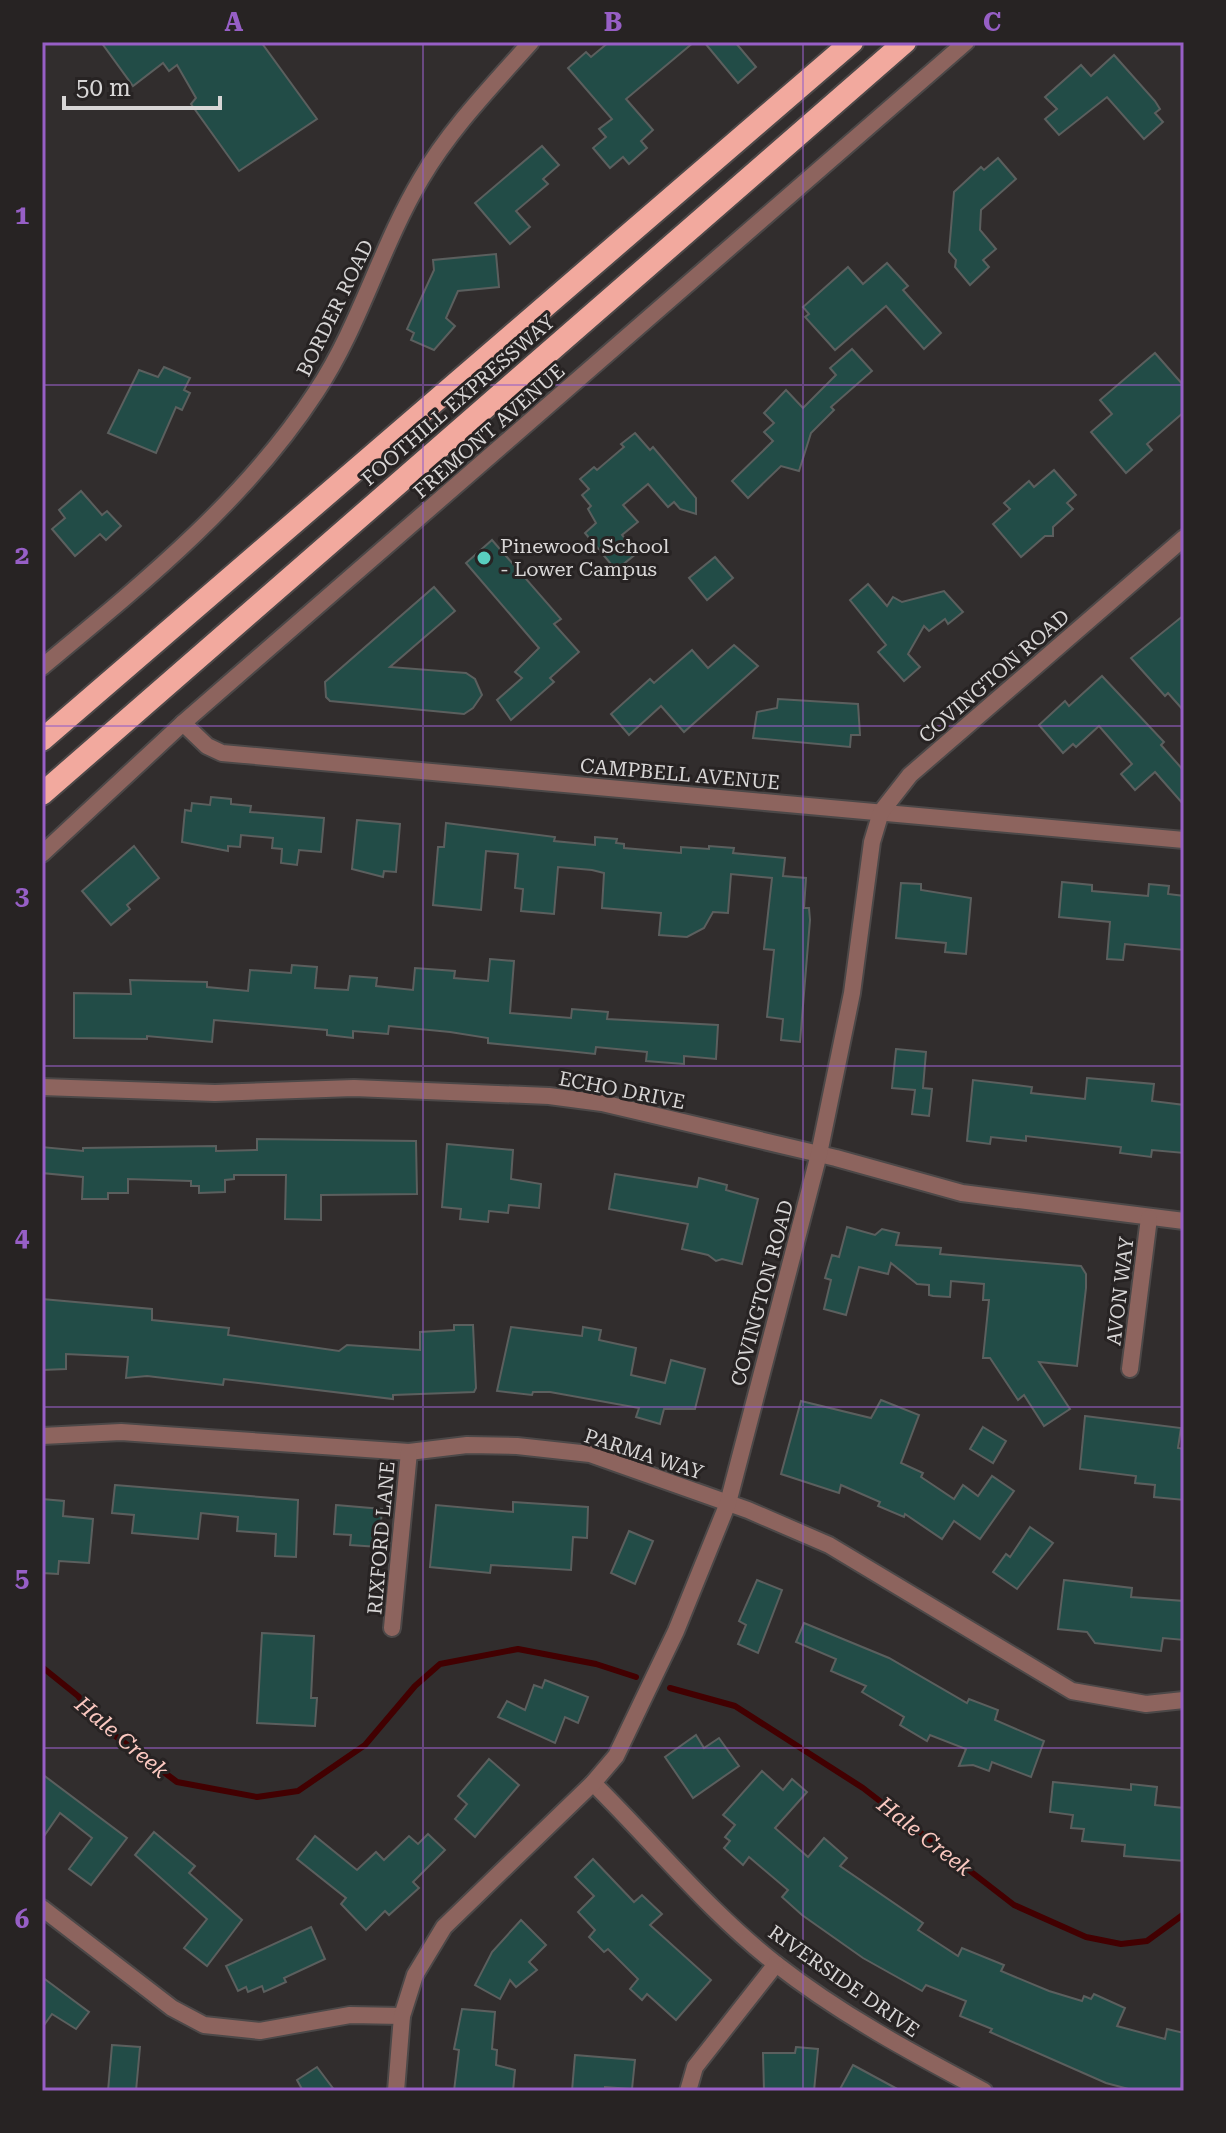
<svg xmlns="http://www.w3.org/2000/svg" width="1226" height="2133" viewBox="0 0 1226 2133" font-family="'Roboto Serif',serif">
	<rect width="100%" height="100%" fill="#312d2d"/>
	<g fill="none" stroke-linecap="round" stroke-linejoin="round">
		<g stroke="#420001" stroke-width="6">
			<path d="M42 1667 78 1696 106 1729 177 1782 257 1797 298 1791 365 1745 415 1686 440 1664 518 1649 596 1664 636 1677"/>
			<path d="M670 1688 735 1706 863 1788 1014 1905 1086 1937 1121 1944 1147 1941 1184 1914"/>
		</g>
	</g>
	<g fill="#224c47" stroke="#5b5f5e" stroke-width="2">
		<path d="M101 42H261L317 119 239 171 191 104 196 98 177 65 169 71 163 63 133 86Z"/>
		<path d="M609 42H694L626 99 653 130 641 141 647 148 629 164 623 157 610 168 593 148 606 137 599 129 612 119 568 68 586 52 591 57Z"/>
		<path d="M704 42H735L756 67 738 83Z"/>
		<path d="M1114 55 1155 101 1160 109 1155 113 1163 122 1144 139 1107 97 1059 135 1045 119 1057 109 1045 97 1081 65 1091 76Z"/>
		<path d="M542 146 559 165 543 179 548 184 516 211 530 227 510 244 475 203Z"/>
		<path d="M998 158 1016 179 981 210 980 230 996 249 983 260 989 267 970 285 955 267 956 260 949 252 954 192 981 167 984 170Z"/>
		<path d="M496 254 499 287 458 291 446 318 455 326 434 350 411 340 414 333 407 329 434 270 433 260Z"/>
		<path d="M887 263 908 286 903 290 941 333 924 349 886 306 835 350 805 317 809 314 803 307 848 267 863 284Z"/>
		<path d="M852 349 872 371 831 407 834 410 811 433 799 471 781 466 748 498 732 481 773 441 764 432 774 423 764 413 786 390 803 408 836 375 830 368Z"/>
		<path d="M1155 353 1184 386V412L1147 444 1152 450 1126 473 1091 432 1112 414 1100 400Z"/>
		<path d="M164 367 190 378 184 390 190 393 182 410 176 407 156 453 108 433 139 370 158 377Z"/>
		<path d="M635 433 650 450 653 447 696 498V514L680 509 674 502 668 507 648 484 623 505 638 522 622 535 637 553 616 570 585 533 596 523 588 509 591 506 582 495 589 489 580 479 594 467 597 470 624 447 621 444Z"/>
		<path d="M1054 470 1076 495 1067 503 1073 509 1053 527V536H1045L1021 557 993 524 1010 509 1004 503 1029 481 1034 487Z"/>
		<path d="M81 491 102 515 107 511 121 526 106 540 100 534 75 556 52 529 65 518 59 510Z"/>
		<path d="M492 540 561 619 554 624 579 652 550 678 554 682 511 720 497 700 522 678 515 672 539 648 466 563Z"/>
		<path d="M715 557 733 578 707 600 689 578Z"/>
		<path d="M868 584 887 606 893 597 902 602 944 591 963 612 948 624 945 619 929 631 924 626 908 654 920 667 904 681 878 652 886 645 850 600Z"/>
		<path d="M434 587 455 611 390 667 466 673 475 679 482 695 473 708 464 714 330 701 326 697 325 682Z"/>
		<path d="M1184 615V711L1168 693 1165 696 1131 658Z"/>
		<path d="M734 645 758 666 684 732 661 706 629 735 611 714 650 679 654 683 692 650 708 668Z"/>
		<path d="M1102 676 1164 742 1161 745 1184 771V805L1155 772 1135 790 1121 774 1132 764 1099 726 1076 747 1073 744 1063 753 1039 725 1065 701 1069 706Z"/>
		<path d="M778 699 858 704 860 735H851L850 747 753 738 757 712 777 708Z"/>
		<path d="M211 797 231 799V804L251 806 250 812 324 818 321 852 299 850 297 865 281 863 282 849 272 848 273 838 241 835 240 847 228 846V851L182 842 185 810 191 811 192 803 210 805Z"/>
		<path d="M357 820 400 824 396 872 384 871 383 877 352 869Z"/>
		<path d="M446 823 555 837 554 841 595 845V837L617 839 616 843 624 844V848L681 853V847L709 849V846L734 848 733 853 785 858 783 876 806 878 804 908H809L810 920 800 1042 781 1040 783 1019 767 1017 774 950 764 949 772 878 731 874 728 913 713 912 704 928 687 937 659 935 661 913 602 908 604 873 592 870 558 867 554 914 521 911 523 889 515 888 518 854 486 851 481 910 433 905 438 847H444Z"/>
		<path d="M134 846 159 878 127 905 130 909 111 925 82 891Z"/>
		<path d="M1062 882 1092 885V891L1148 896 1149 884 1169 886 1168 894 1184 896V950L1125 944 1123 960 1107 959 1110 922 1059 917Z"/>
		<path d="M901 883 921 884V890L971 898 966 954 945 952 946 943 896 938Z"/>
		<path d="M490 959 514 961 510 1013 571 1018 572 1009 608 1012 607 1019 718 1025 716 1059 684 1056V1064L646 1061 647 1052 596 1047 595 1054 568 1051 488 1043V1038L450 1032 389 1026 388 1034 353 1031V1038L327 1035V1030L214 1020 212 1042 147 1036V1039L74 1038V993L131 994 130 980 207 982V987L248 991 250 970 291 973 292 965 317 967 315 988 348 990 350 976 377 978 376 986 413 990 415 968 455 971 454 978 488 981Z"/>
		<path d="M896 1049 926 1052 923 1088 932 1089 929 1116 912 1114 915 1090 892 1088Z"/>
		<path d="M1087 1078 1154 1084 1152 1101 1184 1105V1153L1152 1150 1151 1157 1120 1153 1121 1147 1026 1136V1141L991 1137 990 1144 967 1141 973 1080 1032 1087 1031 1093 1085 1099Z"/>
		<path d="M257 1139 416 1141 417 1194 321 1195V1220L285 1219 286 1175H234V1179L225 1180V1192L199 1193V1186H191V1181L128 1179V1193H108V1199H82L83 1177 42 1173V1147L83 1151V1148L216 1146V1151L257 1150Z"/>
		<path d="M447 1144 513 1150 511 1179 541 1184 539 1208 509 1205 508 1213 489 1211 488 1222 460 1219 461 1209 442 1207Z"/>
		<path d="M615 1174 697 1187 699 1178 727 1185 726 1190 758 1199 742 1264 722 1259 716 1261 708 1255 682 1249 688 1224 609 1209Z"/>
		<path d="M847 1227 875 1235 882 1229 899 1233 896 1245 941 1248 940 1254 1081 1266 1086 1274V1288L1077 1366 1039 1362 1070 1409 1044 1426 1024 1395 1018 1400 990 1358H983L989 1300H983L984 1284 951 1281 950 1297 933 1296 929 1295V1285L917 1284 891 1263 888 1274 859 1267 846 1315 824 1309 831 1280 825 1278 832 1255 839 1257Z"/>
		<path d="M42 1299 152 1309V1320L229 1328 228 1335 339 1351 347 1345 420 1350V1332L454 1330V1325H473L476 1388 474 1392 393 1395V1399L224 1379 223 1385 147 1376 126 1378 128 1357 66 1354V1369L42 1370Z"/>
		<path d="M511 1327 582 1336 583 1327 601 1330 599 1340 636 1348 631 1375 665 1383 671 1360 705 1369 695 1409H664L660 1424 636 1417 639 1408 550 1392H533L532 1395 497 1391Z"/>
		<path d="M881 1400 919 1415 901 1463 923 1473 921 1477 954 1499 963 1485 978 1496 992 1476 1014 1491 980 1539 954 1521 942 1539 905 1514 904 1517 878 1506 880 1502 841 1485 839 1493 781 1474 801 1401 871 1418Z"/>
		<path d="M1085 1416 1181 1428 1178 1448 1184 1449V1500L1154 1497 1155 1485 1135 1483 1136 1476 1080 1469Z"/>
		<path d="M983 1427 1006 1441 993 1463 970 1449Z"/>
		<path d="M115 1485 298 1500 296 1557 275 1556 276 1534 237 1531 238 1517 201 1513 198 1539 132 1533 134 1515 112 1513Z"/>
		<path d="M42 1499 64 1501 63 1516 93 1519 89 1563 59 1561 58 1574 42 1573Z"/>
		<path d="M513 1502 588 1507 587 1538 573 1537 571 1570 491 1565 490 1573 430 1567 436 1505 513 1512Z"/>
		<path d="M336 1505 382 1509 379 1547 350 1545 351 1535 334 1534Z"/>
		<path d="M1030 1527 1053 1543 1017 1589 993 1572 1006 1554 1010 1557Z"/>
		<path d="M629 1531 653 1541 635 1584 611 1573Z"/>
		<path d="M757 1580 782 1590 758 1653 738 1644 746 1625 739 1621Z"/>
		<path d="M1064 1580 1132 1588 1131 1597 1184 1601V1640L1163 1638 1161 1651 1095 1643 1087 1632 1058 1629Z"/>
		<path d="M804 1623 889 1658 967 1703 969 1699 998 1710 995 1720 1044 1741 1031 1777 992 1762 989 1771 973 1765 959 1766 966 1749 930 1735 927 1741 900 1725 904 1717 862 1692 866 1686 831 1671 836 1659 796 1642Z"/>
		<path d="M262 1633 314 1636 311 1698H317L315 1726 257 1723Z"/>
		<path d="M545 1680 588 1697 578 1723 565 1717 555 1743 498 1717 507 1701 525 1710 534 1685 542 1688Z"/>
		<path d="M696 1735 704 1748 719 1738 739 1766 693 1798 665 1757Z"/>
		<path d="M489 1759 519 1785 475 1837 455 1819 467 1804 458 1796Z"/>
		<path d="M762 1771 783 1790 792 1779 807 1792 775 1828 808 1857 824 1838 847 1858 840 1866 923 1923 918 1930 958 1956 962 1948 1004 1965 1001 1971 1049 1991 1082 2001 1084 1996 1091 1999 1094 1994 1125 2008 1117 2026 1165 2039 1167 2029 1184 2033 1181 2091H1136L1106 2083 990 2032 992 2029 960 2016 966 2001 926 1985 922 1991 863 1958 802 1915 782 1897 788 1890 749 1857 743 1865 724 1848 730 1841 725 1837 735 1825 723 1815Z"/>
		<path d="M42 1774 127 1838 91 1885 69 1869 92 1838 60 1813 42 1839Z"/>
		<path d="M1053 1782 1131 1790V1784L1157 1787 1155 1805 1184 1808V1861L1124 1856 1125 1845 1082 1841 1084 1829 1071 1828 1073 1815 1050 1812Z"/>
		<path d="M154 1832 195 1866 189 1873 242 1920 207 1966 184 1948 207 1919 135 1855Z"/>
		<path d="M428 1834 445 1850 413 1882 419 1888 389 1915 385 1911 366 1930 341 1904 346 1898 297 1859 315 1836 357 1870 376 1852 384 1860 409 1836 418 1844Z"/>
		<path d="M593 1859 634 1902 642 1895 662 1914 650 1925 711 1980 676 2020 647 1994 642 2000 630 1989 638 1979 608 1949 604 1952 589 1937 595 1930 578 1912 594 1896 575 1877Z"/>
		<path d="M521 1920 546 1945 529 1962 537 1970 516 1987 510 1980 500 1999 475 1985 492 1952Z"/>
		<path d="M311 1927 325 1959 284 1978 286 1982 264 1992 262 1986 248 1992 246 1987 238 1991 226 1966Z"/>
		<path d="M42 1977 89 2012 76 2029 52 2014 42 2028Z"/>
		<path d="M462 2009 495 2012 492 2049 497 2050 496 2065 515 2070 513 2091H454L459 2050 454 2049Z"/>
		<path d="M112 2045 140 2047 136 2091H108Z"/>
		<path d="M796 2047 818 2049 814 2091H764L763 2053H795Z"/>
		<path d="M575 2055 635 2060 632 2089 605 2087V2091H572Z"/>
		<path d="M853 2065 901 2091H839Z"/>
		<path d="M317 2067 335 2091H303L297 2080Z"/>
	</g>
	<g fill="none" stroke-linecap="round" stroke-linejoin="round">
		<g stroke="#4c4848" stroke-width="20">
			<g id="minor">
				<path d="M42 667C141 585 245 501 316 392 360 326 380 248 421 179 450 129 492 86 531 42"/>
				<path d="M183 723 207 746 222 753 1184 840"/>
				<path d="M42 854 183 723 966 42"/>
				<path d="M42 1087 215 1093 354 1088 549 1096 602 1103 836 1158 962 1193 1184 1221"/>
				<path d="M1130 1369 1149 1218"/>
				<path d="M42 1436 121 1432 409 1452 467 1445 517 1446 590 1454 748 1510 829 1545 1072 1691 1146 1704 1184 1700"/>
				<path d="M392 1628 409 1452"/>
				<path d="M593 1783C654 1843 708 1911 776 1964 840 2014 912 2053 984 2091"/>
				<path d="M42 1908 172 2008 204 2025 260 2031 350 2015 402 2016"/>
				<path d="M396 2091 402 2016 415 1975 444 1927 593 1783 616 1756 676 1631 728 1503 819 1154 852 993 872 842 881 812 910 775 1184 538"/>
				<path d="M688 2091 695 2067 776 1964"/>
			</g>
		</g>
		<g stroke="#4c4848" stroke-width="26">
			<g id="trunk">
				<path d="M42 740 852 42"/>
				<path d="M42 794 905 42"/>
			</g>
		</g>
		<use href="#minor" stroke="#8d645e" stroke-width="16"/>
		<use href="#trunk" stroke="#f2a99e" stroke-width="22"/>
	</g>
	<path fill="none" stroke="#975fc6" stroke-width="2" stroke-opacity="0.55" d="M423 42V2091M803 42V2091M42 385H1184M42 726H1184M42 1066H1184M42 1407H1184M42 1748H1184"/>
	<circle fill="#59cebf" stroke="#272323" stroke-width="3" cx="484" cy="558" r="8"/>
	<g text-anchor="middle" stroke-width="6" stroke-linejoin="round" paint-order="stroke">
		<g font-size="20" fill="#d8d6d6" stroke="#272323">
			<text transform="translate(335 308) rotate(-64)" y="7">BORDER ROAD</text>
			<text transform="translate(458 400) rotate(-41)" y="7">FOOTHILL EXPRESSWAY</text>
			<text transform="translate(489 431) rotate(-41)" y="7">FREMONT AVENUE</text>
			<text transform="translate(994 676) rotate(-41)" y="7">COVINGTON ROAD</text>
			<text transform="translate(680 774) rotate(5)" y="7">CAMPBELL AVENUE</text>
			<text transform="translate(622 1090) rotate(11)" y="7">ECHO DRIVE</text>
			<text transform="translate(1120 1291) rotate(-83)" y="7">AVON WAY</text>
			<text transform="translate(762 1293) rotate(-75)" y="7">COVINGTON ROAD</text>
			<text transform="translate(644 1454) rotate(18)" y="7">PARMA WAY</text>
			<text transform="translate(381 1538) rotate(-85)" y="7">RIXFORD LANE</text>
			<text transform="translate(844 1981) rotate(35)" y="7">RIVERSIDE DRIVE</text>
		</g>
		<g font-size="20" fill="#d8d6d6" stroke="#272323" text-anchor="start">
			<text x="500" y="553">Pinewood School<tspan x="500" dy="23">- Lower Campus</tspan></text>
		</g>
		<g font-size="22" font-style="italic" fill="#fcc9c1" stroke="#272323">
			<text transform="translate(122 1737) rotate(40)" y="8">Hale Creek</text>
			<text transform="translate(925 1836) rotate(38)" y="8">Hale Creek</text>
		</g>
	</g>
	<rect width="1226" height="2133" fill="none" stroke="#272323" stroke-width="88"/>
	<path d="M64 96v12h156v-12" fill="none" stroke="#d8d6d6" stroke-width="4"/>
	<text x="76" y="96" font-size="24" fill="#d8d6d6" stroke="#272323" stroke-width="6" paint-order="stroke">50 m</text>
	<rect x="44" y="44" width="1138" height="2045" fill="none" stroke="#975fc6" stroke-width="3"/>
	<g font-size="26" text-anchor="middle" font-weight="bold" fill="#975fc6">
		<text x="234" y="31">A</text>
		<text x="613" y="31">B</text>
		<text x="992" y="31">C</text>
		<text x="22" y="224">1</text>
		<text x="22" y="564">2</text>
		<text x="22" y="905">3</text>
		<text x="22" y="1246">4</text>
		<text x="22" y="1587">5</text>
		<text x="22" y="1928">6</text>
	</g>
</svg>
